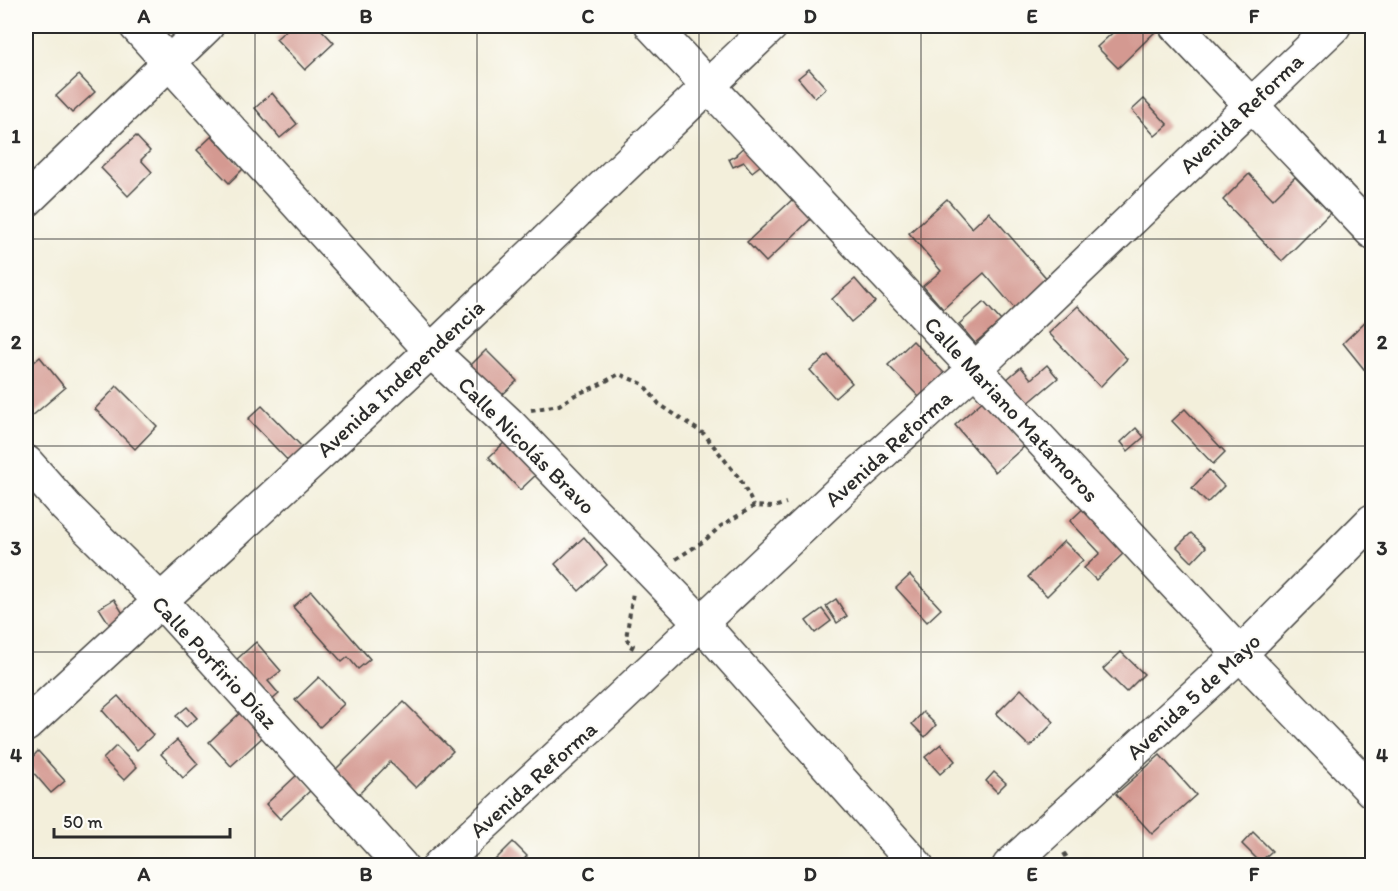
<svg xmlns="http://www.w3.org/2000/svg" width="1398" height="891" viewBox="0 0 1398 891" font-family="Itim,sans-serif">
	<rect width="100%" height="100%" fill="#fdfcf7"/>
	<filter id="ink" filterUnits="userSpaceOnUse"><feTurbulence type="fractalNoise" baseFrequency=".0167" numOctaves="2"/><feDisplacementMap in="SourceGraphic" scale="12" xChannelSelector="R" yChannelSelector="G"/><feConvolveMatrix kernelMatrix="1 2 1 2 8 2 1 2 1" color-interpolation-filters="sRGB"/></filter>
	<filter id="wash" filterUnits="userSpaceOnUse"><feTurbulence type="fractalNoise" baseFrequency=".008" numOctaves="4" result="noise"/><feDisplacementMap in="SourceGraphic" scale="24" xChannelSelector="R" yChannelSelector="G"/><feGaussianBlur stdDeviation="1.35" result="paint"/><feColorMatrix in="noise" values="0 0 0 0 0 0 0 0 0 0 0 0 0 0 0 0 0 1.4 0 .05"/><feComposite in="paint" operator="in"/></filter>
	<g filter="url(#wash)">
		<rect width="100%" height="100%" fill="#f3efdb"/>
		<g id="blocks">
			<g fill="#d49991">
				<path d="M291 26H318L334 43 305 70 276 39Z"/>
				<path d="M1120 26H1153L1157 30 1118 68 1097 47Z"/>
				<path d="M809 69 826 88 815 98 798 78Z"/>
				<path d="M79 75 95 92 72 113 56 96Z"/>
				<path d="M272 93 297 124 280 138 255 108Z"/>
				<path d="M1144 99 1168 125 1155 136 1132 110Z"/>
				<path d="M136 136 150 151 141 160 152 172 128 196 101 168Z"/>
				<path d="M212 136 243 169 229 183 197 150Z"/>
				<path d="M745 146 761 165 752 172 744 162 733 167 729 159 737 155 736 154Z"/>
				<path d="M1249 174 1273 199 1295 177 1330 213 1282 261 1223 200Z"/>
				<path d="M794 198 813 217 766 262 747 242Z"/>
				<path d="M947 199 972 228 989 212 1049 281 1016 310 984 273 943 309 923 286 941 271 909 233Z"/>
				<path d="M855 279 875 302 851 322 832 299Z"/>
				<path d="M984 302 1001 321 975 343 959 324Z"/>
				<path d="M1078 306 1127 359 1100 387 1049 333Z"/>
				<path d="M1372 315V379L1343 343Z"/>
				<path d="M913 341 945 374 920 398 888 365Z"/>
				<path d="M486 350 517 381 500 397 470 366Z"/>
				<path d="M828 355 852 383 835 398 810 370Z"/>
				<path d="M40 357 65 388 31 417 26 411V369Z"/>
				<path d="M1047 365 1058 378 1027 404 1006 380 1021 367 1031 379Z"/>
				<path d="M117 386 157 426 135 449 95 409Z"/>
				<path d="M985 399 1025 446 995 472 955 425Z"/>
				<path d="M262 406 307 452 293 466 248 419Z"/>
				<path d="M1185 409 1225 452 1213 464 1172 421Z"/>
				<path d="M1136 428 1144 437 1128 451 1121 442Z"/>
				<path d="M506 441 537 474 520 490 489 457Z"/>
				<path d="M1209 470 1224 486 1207 503 1192 488Z"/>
				<path d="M1087 505 1128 549 1096 580 1084 568 1100 553 1070 521Z"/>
				<path d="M1191 533 1206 547 1192 562 1177 547Z"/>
				<path d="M584 537 607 565 579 591 555 564Z"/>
				<path d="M1064 541 1083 560 1047 596 1028 577Z"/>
				<path d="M910 575 941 609 927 622 896 588Z"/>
				<path d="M311 591 370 659 358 669 348 657 342 662 293 607Z"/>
				<path d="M114 599 124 615 110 625 99 608Z"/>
				<path d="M836 599 847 616 837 623 826 606Z"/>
				<path d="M822 609 831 621 815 633 806 621Z"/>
				<path d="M256 642 281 671 268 681 279 694 272 700 237 659Z"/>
				<path d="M1121 652 1144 674 1126 692 1103 669Z"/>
				<path d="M319 677 344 704 320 727 295 700Z"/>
				<path d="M1021 689 1054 722 1030 747 996 714Z"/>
				<path d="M118 696 153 735 137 750 102 710Z"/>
				<path d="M404 702 453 751 416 788 390 762 359 794 335 770Z"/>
				<path d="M187 707 197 718 186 727 176 716Z"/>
				<path d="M241 712 264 736 231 766 209 742Z"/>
				<path d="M923 712 936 725 925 737 912 724Z"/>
				<path d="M177 740 198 764 183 778 161 754Z"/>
				<path d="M941 744 955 761 940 774 925 757Z"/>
				<path d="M116 746 137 767 124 780 103 759Z"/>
				<path d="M38 751 65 781 51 793 26 764Z"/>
				<path d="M1160 755 1196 795 1152 834 1116 794Z"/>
				<path d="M994 772 1006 783 997 792 986 781Z"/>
				<path d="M298 774 312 789 280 819 266 804Z"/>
				<path d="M1253 832 1272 851 1260 862 1242 844Z"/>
				<path d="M513 842 527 856 518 866H498L494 861Z"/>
			</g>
		</g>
	</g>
	<g filter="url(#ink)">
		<use href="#blocks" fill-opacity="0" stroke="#494845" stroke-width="1.5"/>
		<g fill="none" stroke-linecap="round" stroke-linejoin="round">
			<g stroke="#494845" stroke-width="36">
				<g id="minor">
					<path d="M136 26 431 351 508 423 701 623 917 866"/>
					<path d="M652 26 975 369 1240 654 1372 791"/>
					<path d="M1176 26 1372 232"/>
					<path d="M26 201 207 26"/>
					<path d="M26 462 66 507 160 600 401 866"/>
					<path d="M26 725 431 351 771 26"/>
					<path d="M439 866 607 711 850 482 975 369 1334 26"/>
					<path d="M1009 866 1240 654 1372 521"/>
				</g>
			</g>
			<g stroke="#494845" stroke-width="4" stroke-dasharray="4.5 4.5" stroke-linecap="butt">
				<path d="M531 410 559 405 575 395 597 386 619 374 643 384 659 404 704 434 740 479 754 506"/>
				<path d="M676 559 704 541 721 526 754 506 774 507 786 503"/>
				<path d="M631 649 633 645 626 639 633 592"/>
				<path d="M1064 853 1072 866"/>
			</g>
			<use href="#minor" stroke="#fff" stroke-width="33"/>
		</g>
	</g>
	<path fill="none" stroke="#2b2b2b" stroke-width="1.5" stroke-opacity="0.55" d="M255 26V866M477 26V866M699 26V866M921 26V866M1143 26V866M26 239H1372M26 446H1372M26 652H1372"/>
	<g text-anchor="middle" stroke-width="4.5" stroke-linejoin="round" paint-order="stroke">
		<g font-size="22" fill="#2b2b2b" stroke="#fdfcf7">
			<text transform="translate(1241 113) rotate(-44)" y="8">Avenida Reforma</text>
			<text transform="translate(400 378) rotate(-43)" y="8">Avenida Independencia</text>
			<text transform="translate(1012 409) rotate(47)" y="8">Calle Mariano Matamoros</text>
			<text transform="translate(527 445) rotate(45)" y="8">Calle Nicolás Bravo</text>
			<text transform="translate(888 448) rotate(-42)" y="8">Avenida Reforma</text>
			<text transform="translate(215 662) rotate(47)" y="8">Calle Porfirio Díaz</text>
			<text transform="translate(1193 696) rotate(-43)" y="8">Avenida 5 de Mayo</text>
			<text transform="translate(533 779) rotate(-42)" y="8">Avenida Reforma</text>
		</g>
	</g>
	<rect width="1398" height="891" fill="none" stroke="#fdfcf7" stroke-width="66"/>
	<path d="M54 828v9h176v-9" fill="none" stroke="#2b2b2b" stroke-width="3"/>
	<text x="63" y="828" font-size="18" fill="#2b2b2b" stroke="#fdfcf7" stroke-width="4.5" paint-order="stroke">50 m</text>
	<rect x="33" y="33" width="1332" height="825" fill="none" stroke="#2b2b2b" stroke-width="2"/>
	<g font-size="20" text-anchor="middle" font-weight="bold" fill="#2b2b2b">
		<text x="144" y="23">A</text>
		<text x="366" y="23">B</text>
		<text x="588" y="23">C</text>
		<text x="810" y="23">D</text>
		<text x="1032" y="23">E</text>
		<text x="1254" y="23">F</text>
		<text x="16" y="143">1</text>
		<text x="1382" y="143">1</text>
		<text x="16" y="349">2</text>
		<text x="1382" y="349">2</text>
		<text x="16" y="555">3</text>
		<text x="1382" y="555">3</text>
		<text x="16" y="762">4</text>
		<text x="1382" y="762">4</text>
		<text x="144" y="881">A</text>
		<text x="366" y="881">B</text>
		<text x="588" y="881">C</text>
		<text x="810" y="881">D</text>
		<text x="1032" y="881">E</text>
		<text x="1254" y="881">F</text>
	</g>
</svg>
